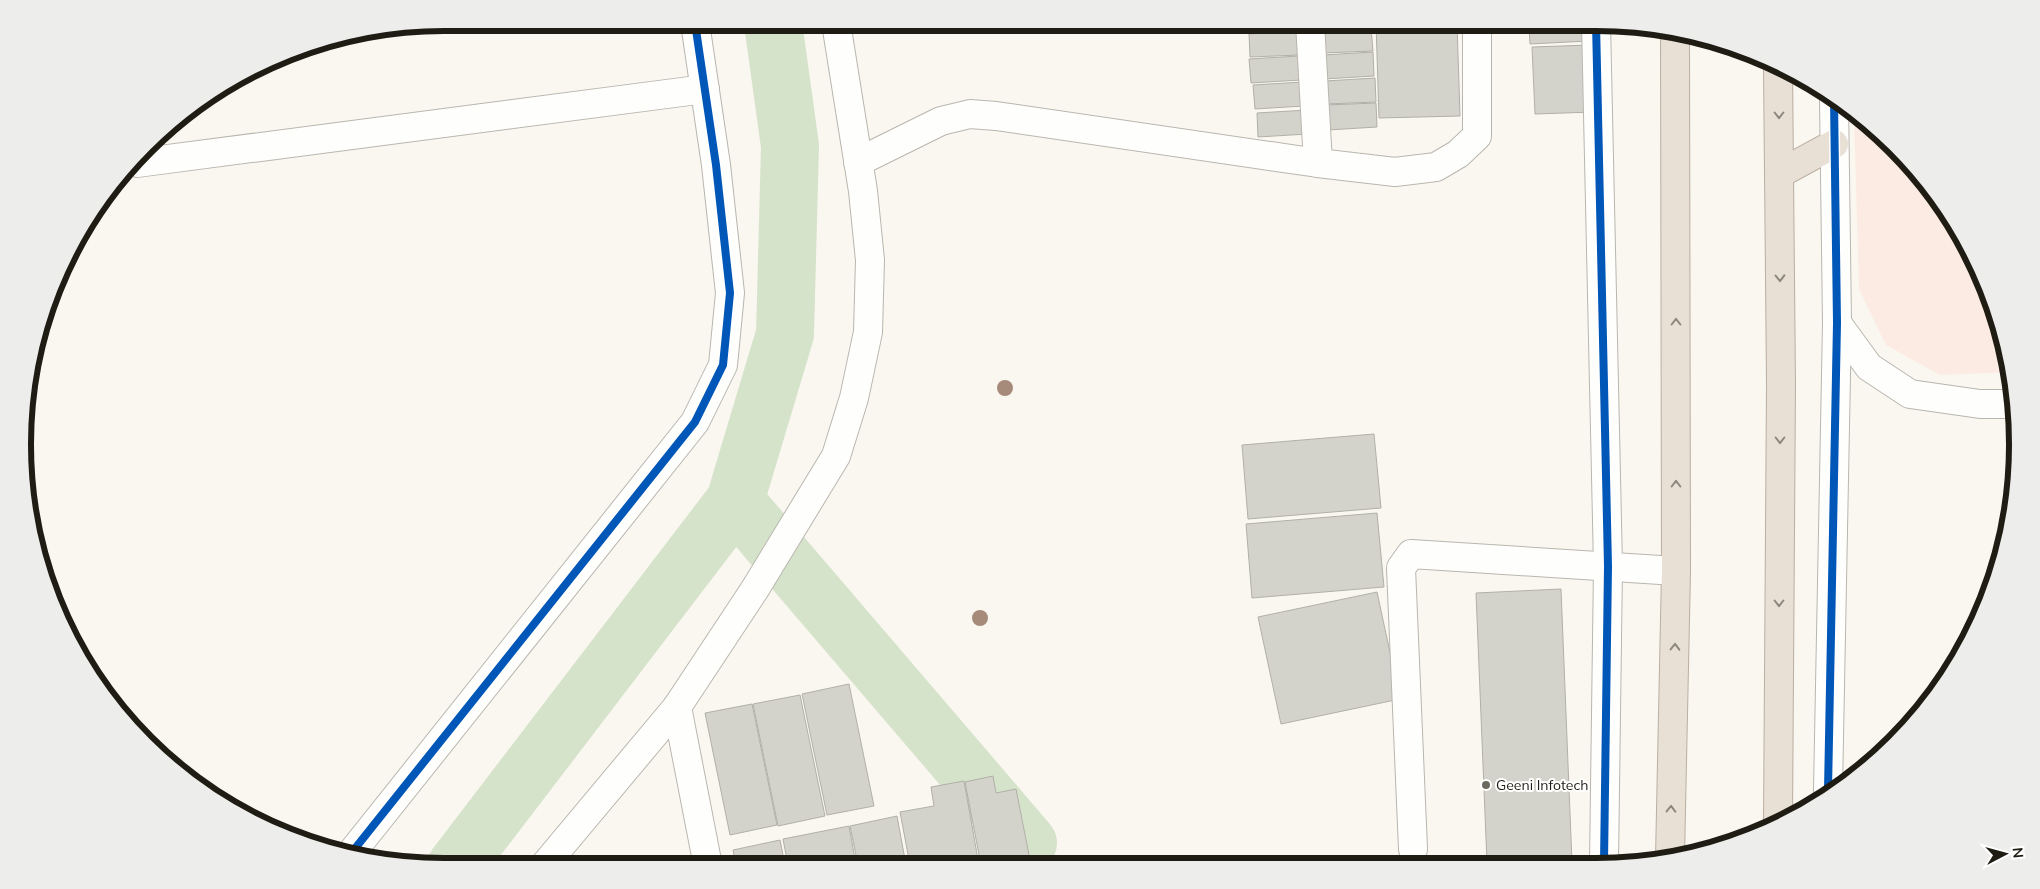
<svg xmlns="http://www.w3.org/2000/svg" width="2040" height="889" viewBox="0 0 2040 889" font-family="Mulish,sans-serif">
	<rect width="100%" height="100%" fill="#faf7f0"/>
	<path fill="#fbebe2" d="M1854 113C1926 165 1977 250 2003 334 2006 346 2007 360 2009 372L1940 375 1886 345 1859 289Z"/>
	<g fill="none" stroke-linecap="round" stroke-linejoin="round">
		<g stroke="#d6e3cb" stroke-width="58">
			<path d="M735 501 1028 843 1019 865"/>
			<path d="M456 866 735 501 785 334 790 146 773 23"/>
		</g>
	</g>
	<g fill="#d4d3cb" stroke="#b1b0a8">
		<path d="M1246 23H1296V30L1246 32Z"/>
		<path d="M1321 23H1371V25L1321 28Z"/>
		<path d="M1376 23H1457L1460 116 1379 118Z"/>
		<path d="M1529 23H1587L1588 41 1530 44Z"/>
		<path d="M1371 27 1373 51 1323 53 1321 29Z"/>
		<path d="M1299 31 1300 55 1250 57 1249 34Z"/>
		<path d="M1590 45 1593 112 1535 114 1532 47Z"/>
		<path d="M1373 52 1374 76 1324 79 1323 55Z"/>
		<path d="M1299 56 1301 80 1251 83 1249 59Z"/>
		<path d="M1375 78 1376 102 1326 104 1325 81Z"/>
		<path d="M1303 82 1304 106 1255 109 1253 85Z"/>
		<path d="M1376 103 1377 127 1328 130 1326 105Z"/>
		<path d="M1307 110 1308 134 1258 137 1257 113Z"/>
		<path d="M1374 434 1381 508 1248 519 1242 445Z"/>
		<path d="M1377 513 1384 587 1252 598 1246 524Z"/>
		<path d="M1561 589 1572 863H1487L1476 593Z"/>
		<path d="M1377 592 1400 699 1281 724 1258 617Z"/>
		<path d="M849 684 874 806 827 815 802 694Z"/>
		<path d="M800 695 825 816 778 826 753 704Z"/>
		<path d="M752 704 777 825 730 835 705 713Z"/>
		<path d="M993 776 996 793 1016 789 1031 865H981L965 782Z"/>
		<path d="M964 781 979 865H910L900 812 934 806 931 787Z"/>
		<path d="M897 816 906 865H858L850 826Z"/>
		<path d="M849 826 856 865H788L783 839Z"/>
		<path d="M780 840 785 865 736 866 733 850Z"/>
		<path d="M656 860 657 866H623Z"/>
	</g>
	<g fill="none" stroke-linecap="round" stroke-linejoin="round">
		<g stroke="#b9b6ae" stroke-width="30">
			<g id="minor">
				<path d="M1310 23 1318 163"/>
				<path d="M1596 23 1608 566 1604 863"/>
				<path d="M858 162 941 121 970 114 996 116 1318 163 1395 172 1436 167 1458 154 1477 136V23"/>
				<path d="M137 163 705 89"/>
				<path d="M1837 323 1869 367 1910 394 1980 404H2014"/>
				<path d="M677 707 708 866"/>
				<path d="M1828 790 1837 323 1834 99"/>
				<path d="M1413 849 1401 568 1411 554 1676 571"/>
				<path d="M353 851 695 422 723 365 730 293 716 165 695 23"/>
				<path d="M544 866 677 707 755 589 836 456 854 398 868 332 870 260 863 191 836 23"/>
			</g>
		</g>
		<g stroke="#baafa1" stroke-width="30">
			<g id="highway">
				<path d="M1779 174 1834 144"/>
				<path d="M1778 822 1781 384 1778 66"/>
				<path d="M1670 858 1676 571 1675 36"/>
			</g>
		</g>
		<use href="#minor" stroke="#fefefd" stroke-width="28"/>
		<use href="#highway" stroke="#e8dfd5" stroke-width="28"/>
		<g stroke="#fff" stroke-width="11">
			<g id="cycleway">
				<path d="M1596 23 1608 566 1604 863"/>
				<path d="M1828 790 1837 323 1834 99"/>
				<path d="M353 851 695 422 723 365 730 293 716 165 695 23"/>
			</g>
		</g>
		<use href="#cycleway" stroke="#0057b8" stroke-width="8"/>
	</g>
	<g fill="#a68a7a">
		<circle cx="1005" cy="388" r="8"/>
		<circle cx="980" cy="618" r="8"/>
	</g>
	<defs><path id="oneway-chevron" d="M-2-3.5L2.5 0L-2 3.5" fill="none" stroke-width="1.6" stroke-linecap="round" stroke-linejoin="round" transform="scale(1.25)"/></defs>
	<g stroke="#8e877e">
		<use href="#oneway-chevron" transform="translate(1779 115) rotate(90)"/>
		<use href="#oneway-chevron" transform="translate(1780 278) rotate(89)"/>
		<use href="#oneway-chevron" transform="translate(1676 322) rotate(-90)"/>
		<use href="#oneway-chevron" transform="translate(1780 440) rotate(90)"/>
		<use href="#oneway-chevron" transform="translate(1676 484) rotate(-90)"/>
		<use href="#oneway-chevron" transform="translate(1779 603) rotate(90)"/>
		<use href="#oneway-chevron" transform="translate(1675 647) rotate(-89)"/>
		<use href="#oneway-chevron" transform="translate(1671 809) rotate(-89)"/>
	</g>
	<circle fill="#6c6960" stroke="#fff" stroke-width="2" cx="1486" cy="785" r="5"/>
	<g text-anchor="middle" stroke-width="4" stroke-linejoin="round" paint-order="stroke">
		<g font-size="14" fill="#1f1c13" stroke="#fff" text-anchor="start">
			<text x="1496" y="790">Geeni Infotech</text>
		</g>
	</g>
	<path d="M0 0H2040V889H0ZM444 31H1596A413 413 0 0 1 2009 444V445A413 413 0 0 1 1596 858H444A413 413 0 0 1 31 445V444A413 413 0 0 1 444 31Z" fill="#ededec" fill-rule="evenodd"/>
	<path fill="none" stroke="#1f1c13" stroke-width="6" d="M444 31H1596A413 413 0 0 1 2009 444V445A413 413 0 0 1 1596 858H444A413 413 0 0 1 31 445V444A413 413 0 0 1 444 31Z"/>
	<g transform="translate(2005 854) rotate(84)" stroke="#ffffff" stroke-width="4" paint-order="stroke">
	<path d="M0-4L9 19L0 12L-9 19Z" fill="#1f1c13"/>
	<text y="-8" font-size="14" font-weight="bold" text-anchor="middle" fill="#1f1c13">N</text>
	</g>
</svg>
